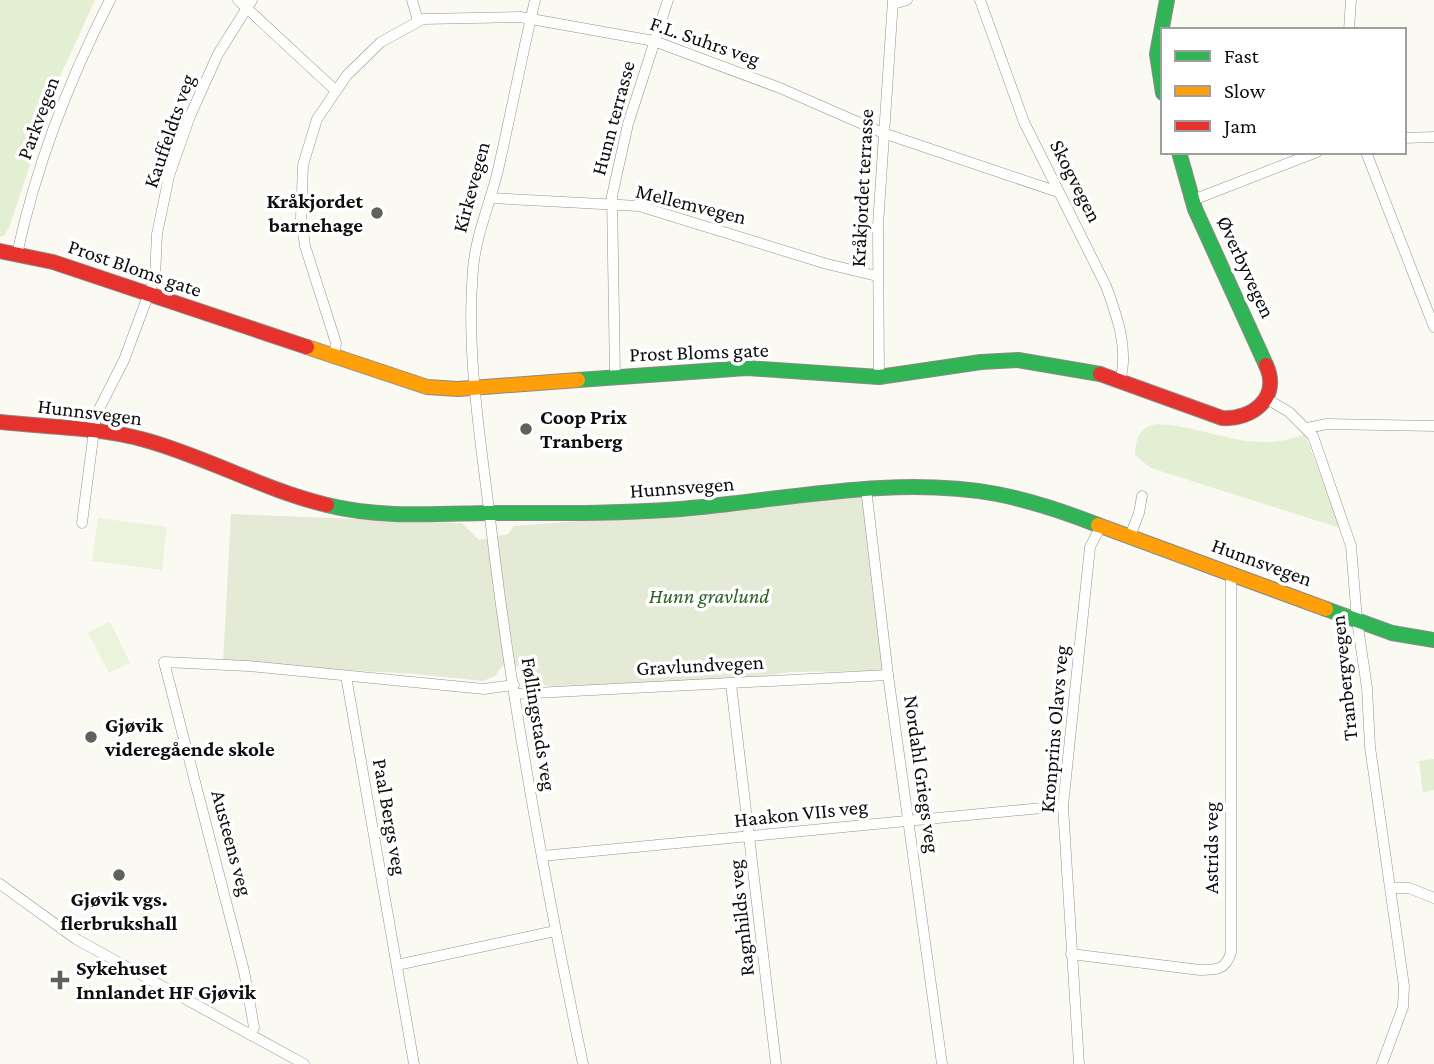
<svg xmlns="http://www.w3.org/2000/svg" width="1434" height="1064" viewBox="0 0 1434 1064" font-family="'Crimson Pro',serif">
	<rect width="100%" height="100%" fill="#faf9f2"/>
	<g fill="#e2efd3">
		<path d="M0 0H95L58 81 10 225 5 235 0 237Z"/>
		<path d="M1157 424C1208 426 1252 456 1305 434L1340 528 1151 468 1135 455C1136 438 1139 427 1157 424Z"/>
		<path d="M1434 759V790L1423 793 1419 761Z"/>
	</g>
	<path fill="#e5ead6" d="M863 494 883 671 790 672 722 681 554 686 533 684 523 666H502L495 676 483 681 416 674 223 663 231 514 462 523 479 540 508 534 514 526 721 510Z"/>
	<g fill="#ecf3dd">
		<path d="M98 518 167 527 162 570 92 561Z"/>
		<path d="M110 622 130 663 109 673 88 633Z"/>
	</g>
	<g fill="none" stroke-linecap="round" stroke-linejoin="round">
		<g stroke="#949390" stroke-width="11">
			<g id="street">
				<path d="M238 0 335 90"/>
				<path d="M412 0 418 21"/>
				<path d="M535 0C522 56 511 113 498 170 490 204 476 234 473 269 466 352 480 436 490 518 511 701 545 884 583 1064"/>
				<path d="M980 0 1024 122 1106 286C1117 316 1129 349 1120 381"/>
				<path d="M893 4 907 0"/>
				<path d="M1349 30 1351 0"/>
				<path d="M1404 138 1434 137"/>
				<path d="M1366 152 1434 327"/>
				<path d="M490 198 639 206 827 264 877 276"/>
				<path d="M1193 200 1317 152"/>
				<path d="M17 254C36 166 69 80 110 0"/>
				<path d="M334 358 336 343 305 246 301 218 303 165 317 119 347 75 381 42 423 19 520 17 654 41 780 88 883 133 1058 192"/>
				<path d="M615 376 612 196 628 124 668 0"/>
				<path d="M879 377 878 225 893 0"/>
				<path d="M1267 399 1289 412 1313 436 1351 546 1357 620 1367 688 1370 747 1404 986 1403 1007 1382 1064"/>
				<path d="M1307 428 1327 424 1434 426"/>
				<path d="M866 488 888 675 942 1064"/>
				<path d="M82 523 96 415 124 360 155 277 157 234 169 176 190 116 218 54 252 0"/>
				<path d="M1130 536 1139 513 1142 496"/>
				<path d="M346 676 414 1064"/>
				<path d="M731 684 776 1064"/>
				<path d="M515 694 888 675"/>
				<path d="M542 856 1063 806"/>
				<path d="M0 884 76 939 304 1064"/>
				<path d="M1392 888H1409L1434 898"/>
				<path d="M1071 954 1200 970C1217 970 1226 970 1231 952V573"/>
				<path d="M397 965 555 931"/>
				<path d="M251 1035 254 1027 244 971 164 662 248 666 484 689 514 685"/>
				<path d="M1079 1064 1063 806 1090 547 1101 526"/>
			</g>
		</g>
		<g stroke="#8a8a87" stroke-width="16">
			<g id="fast">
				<path d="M1163 93 1157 54 1167 0"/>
				<path d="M1179 152 1195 209 1266 365"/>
				<path d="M578 380 747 368 879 377 981 362 1018 360 1100 374"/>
				<path d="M327 505C378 518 434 514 486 513 551 513 616 514 681 509 785 500 893 475 997 494 1032 501 1065 512 1098 525"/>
				<path d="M1326 609 1392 633 1434 640"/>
			</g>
		</g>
		<g stroke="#8a8a87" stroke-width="16">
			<g id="slow">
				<path d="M307 347 427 387 458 389 578 380"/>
				<path d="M1098 525 1326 609"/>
			</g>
		</g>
		<g stroke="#8a8a87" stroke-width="16">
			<g id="jam">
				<path d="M0 251 53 262 307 347"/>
				<path d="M1100 374 1222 418C1253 420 1281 397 1266 365"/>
				<path d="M0 422C48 427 98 427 145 440 207 457 264 490 327 505"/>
			</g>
		</g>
		<use href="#street" stroke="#fefefd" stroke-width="10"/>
		<use href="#fast" stroke="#30b455" stroke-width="14"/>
		<use href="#slow" stroke="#ff9f0a" stroke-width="14"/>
		<use href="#jam" stroke="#e5322d" stroke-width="14"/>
	</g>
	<g fill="#60605d" stroke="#fff" stroke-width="2.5">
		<circle cx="377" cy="213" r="7"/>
		<circle cx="526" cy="429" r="7"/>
		<circle cx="91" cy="737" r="7"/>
		<circle cx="119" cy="875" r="7"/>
		<path d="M56.5 969.5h7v7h7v7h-7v7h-7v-7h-7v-7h7z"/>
	</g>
	<g text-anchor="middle" stroke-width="7" stroke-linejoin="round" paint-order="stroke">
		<g font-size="21" fill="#0d0d0d" stroke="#fff">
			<text transform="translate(705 41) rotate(19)" y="7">F.L. Suhrs veg</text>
			<text transform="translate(38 118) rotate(-70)" y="7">Parkvegen</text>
			<text transform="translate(613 118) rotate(-75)" y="7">Hunn terrasse</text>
			<text transform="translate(169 131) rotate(-71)" y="7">Kauffeldts veg</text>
			<text transform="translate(1076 181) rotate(63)" y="7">Skogvegen</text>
			<text transform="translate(471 187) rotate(-75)" y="7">Kirkevegen</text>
			<text transform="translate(862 188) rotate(-87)" y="7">Kråkjordet terrasse</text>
			<text transform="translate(691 204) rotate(14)" y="7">Mellemvegen</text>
			<text transform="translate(1246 267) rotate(65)" y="7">Øverbyvegen</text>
			<text transform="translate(135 268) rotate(19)" y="7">Prost Bloms gate</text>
			<text transform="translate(699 352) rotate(-2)" y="7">Prost Bloms gate</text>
			<text transform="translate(90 412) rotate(7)" y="7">Hunnsvegen</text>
			<text transform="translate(682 487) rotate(-4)" y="7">Hunnsvegen</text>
			<text transform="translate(1262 562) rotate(20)" y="7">Hunnsvegen</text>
			<text transform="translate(700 665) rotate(-3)" y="7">Gravlundvegen</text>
			<text transform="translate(1344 678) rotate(-96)" y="7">Tranbergvegen</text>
			<text transform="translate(539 724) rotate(81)" y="7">Føllingstads veg</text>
			<text transform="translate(1054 729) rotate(-85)" y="7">Kronprins Olavs veg</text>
			<text transform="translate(922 774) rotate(82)" y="7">Nordahl Griegs veg</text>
			<text transform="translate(801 813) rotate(-6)" y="7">Haakon VIIs veg</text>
			<text transform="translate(390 817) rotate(80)" y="7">Paal Bergs veg</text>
			<text transform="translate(232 843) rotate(75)" y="7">Austeens veg</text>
			<text transform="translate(1211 848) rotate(-90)" y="7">Astrids veg</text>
			<text transform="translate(741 918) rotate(-96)" y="7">Ragnhilds veg</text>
		</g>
		<g font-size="21" font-weight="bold" fill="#0d0d0d" stroke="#fff" text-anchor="start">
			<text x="363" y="208" text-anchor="end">Kråkjordet<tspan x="363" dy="24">barnehage</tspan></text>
			<text x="540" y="424">Coop Prix<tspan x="540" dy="24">Tranberg</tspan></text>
			<text x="105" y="732">Gjøvik<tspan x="105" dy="24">videregående skole</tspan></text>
			<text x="119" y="906" text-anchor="middle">Gjøvik vgs.<tspan x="119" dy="24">flerbrukshall</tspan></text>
			<text x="76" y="975">Sykehuset<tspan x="76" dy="24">Innlandet HF Gjøvik</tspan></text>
		</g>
		<g font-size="21" font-style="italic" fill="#2d6121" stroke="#fff">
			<text x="709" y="603">Hunn gravlund</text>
		</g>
	</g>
	<rect x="1161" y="28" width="245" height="126" fill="#ffffff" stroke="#9e9e9e" stroke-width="2"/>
	<rect x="1175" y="51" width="35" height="10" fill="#30b455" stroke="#9e9e9e" stroke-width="2"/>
	<text x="1224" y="63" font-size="21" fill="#0d0d0d">Fast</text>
	<rect x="1175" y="86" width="35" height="10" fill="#ff9f0a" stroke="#9e9e9e" stroke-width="2"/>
	<text x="1224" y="98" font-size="21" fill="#0d0d0d">Slow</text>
	<rect x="1175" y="121" width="35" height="10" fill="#e5322d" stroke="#9e9e9e" stroke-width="2"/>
	<text x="1224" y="133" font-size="21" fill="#0d0d0d">Jam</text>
</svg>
